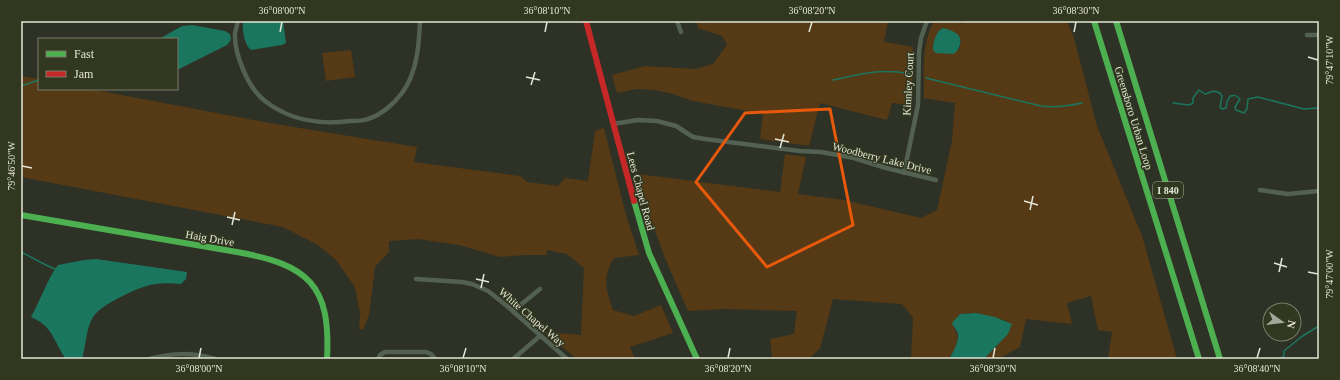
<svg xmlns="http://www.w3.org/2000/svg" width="1340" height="380" viewBox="0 0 1340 380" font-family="Georgia,serif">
	<rect width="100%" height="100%" fill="#2e3125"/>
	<g fill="#563a15" fill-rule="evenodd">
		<path d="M697 21H888L884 42 913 47 912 105 892 103 887 120 820 103 809 146 760 139 763 114 693 101 673 94 655 90 637 89 617 93 612 75 645 66 695 69 713 64 727 45 722 36 698 28Z"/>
		<path d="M934 21H955L963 24 964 21H1067L1074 38 1097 126 1142 236 1177 359H1108L1112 332 1098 330 1091 296 1067 303 1072 324 1026 319 1020 347 998 359H984L1008 334 1007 321 976 313 960 314 954 328C961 337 955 350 949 359H911L913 318 902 304 833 299 820 348 809 359H772L770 339 794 334 797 311 725 309 688 311 665 258 651 220 638 174 780 192 785 154 806 157 798 194 844 200 921 218 937 210 952 141 955 103 924 98C924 72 921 45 934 21ZM943 28 960 37 961 41 959 50 933 46 938 32Z"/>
		<path d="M351 50 355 77 326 81 322 53Z"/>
		<path d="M21 76 39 79V89H90L275 124 417 147 414 162 520 176 527 182 558 186 565 178 588 181 595 131 604 128 626 215 639 255 614 258C602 277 606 290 613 310L634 316 661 305 673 333 630 347 635 359H577L544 332 581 335 584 268 567 254 547 250 546 255H525L500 257 459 245 418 239 389 241V252L375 267 369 315 363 330 359 329 360 314 355 287 336 260 318 245 283 227 21 177Z"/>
	</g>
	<g fill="#1b765f">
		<path d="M243 21H283L286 43 282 45 251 50C244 45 242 29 243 21Z"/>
		<path d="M192 25 225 31 230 34 231 40 227 45 177 70V39H159L182 26Z"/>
		<path d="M943 28C951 30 963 34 960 44 959 49 957 52 953 54L936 53 933 50C933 42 936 31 943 28Z"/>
		<path d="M96 259 187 272 186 279 181 284C170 283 160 283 150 285 135 289 102 304 93 317 86 328 86 346 82 359H66C53 341 54 327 31 317 40 301 48 278 58 265L84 260Z"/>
		<path d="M976 313 995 317 1012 324 1008 334 984 359H949C953 353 959 341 958 334 957 330 953 327 952 323L960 314Z"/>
	</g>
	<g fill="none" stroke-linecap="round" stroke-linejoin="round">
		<g stroke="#1b765f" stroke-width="1.5">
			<path d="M926 78 1041 106C1055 108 1068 106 1082 103"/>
			<path d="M833 80C861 74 881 68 910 74"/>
			<path d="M21 86 39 80"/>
			<path d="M1173 103 1189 105 1193 103V98L1199 90 1205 94 1214 91 1220 93 1222 96 1220 107 1222 109 1226 108 1227 102 1230 96C1235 95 1236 95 1240 99L1235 107 1236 110 1244 113 1247 109 1248 99 1258 97 1304 109 1319 108"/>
			<path d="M21 252 46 265 55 269"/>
			<path d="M1280 359 1284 356V351L1301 337 1319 326"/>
		</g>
		<g stroke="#536153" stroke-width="4.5">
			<path d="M238 21C237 25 236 29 235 33 234 54 248 88 265 101 289 120 320 125 350 121 356 121 363 121 368 119 381 115 394 104 402 93 417 73 419 46 420 21"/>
			<path d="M677 21 681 32"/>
			<path d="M1307 35H1319"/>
			<path d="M613 124 638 120 657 121 676 126 693 137 705 139 800 151 821 152 854 158 886 168 936 180"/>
			<path d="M904 173 918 105 919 52 921 38 927 21"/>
			<path d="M1260 190 1288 194 1319 191"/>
			<path d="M416 279 462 282 472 284 488 291 507 306 567 359"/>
			<path d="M513 311 540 289"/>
			<path d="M149 359C173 353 191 352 215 359"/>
			<path d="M378 359 380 355 385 352H426L431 354 435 359"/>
			<path d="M513 359 540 336"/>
		</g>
		<g stroke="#4caf50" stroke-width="6">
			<path d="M1094 21 1199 359"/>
			<path d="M1116 21 1220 359"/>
			<path d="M634 201 649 253 697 359"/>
			<path d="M21 215 237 252C308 265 331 284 327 359"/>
		</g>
		<path stroke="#c62828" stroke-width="6" d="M586 21 634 201"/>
	</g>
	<path fill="none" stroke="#e8590c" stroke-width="3" stroke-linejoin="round" d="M830 109 853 225 767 267 696 182 745 113Z"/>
	<path fill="none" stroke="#e2e6d7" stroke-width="1.5" d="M280 32 282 22M545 32 547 22M809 32 812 22M1074 32 1076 22M1308 57 1318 60M526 77 540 80M531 85 535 72M775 139 789 142M780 148 784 134M22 166 32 168M1024 201 1038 205M1030 210 1033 196M227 217 240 220M232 225 235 212M1274 263 1287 267M1279 272 1282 258M1308 272 1318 274M476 279 489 282M481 288 484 274M199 358 201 348M463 358 466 348M728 358 730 348M993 358 995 348M1257 358 1260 348"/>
	<g text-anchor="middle" stroke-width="3" stroke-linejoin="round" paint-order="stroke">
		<rect fill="#32371f" stroke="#adb2a0" stroke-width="1" x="1153" y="182" width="30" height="16" rx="3"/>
		<g font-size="10" font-weight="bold" fill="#e2e6d7">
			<text x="1168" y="194">I 840</text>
		</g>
		<g font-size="11" fill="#e2e6d7" stroke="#32371f">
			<text transform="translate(908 84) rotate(-87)" y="4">Kinnley Court</text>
			<text transform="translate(1134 118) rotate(73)" y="4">Greensboro Urban Loop</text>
			<text transform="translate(882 158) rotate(14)" y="4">Woodberry Lake Drive</text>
			<text transform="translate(641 191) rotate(75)" y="4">Lees Chapel Road</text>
			<text transform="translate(210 238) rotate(10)" y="4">Haig Drive</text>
			<text transform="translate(532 317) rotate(41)" y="4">White Chapel Way</text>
		</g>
	</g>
	<rect width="1340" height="380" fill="none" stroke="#32371f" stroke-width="44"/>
	<rect x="38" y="38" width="140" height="52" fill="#32371f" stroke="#787d69"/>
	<rect x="46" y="51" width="20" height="6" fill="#4caf50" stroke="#787d69"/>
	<text x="74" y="58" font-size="12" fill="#e2e6d7">Fast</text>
	<rect x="46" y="71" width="20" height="6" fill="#c62828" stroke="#787d69"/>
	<text x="74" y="78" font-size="12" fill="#e2e6d7">Jam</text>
	<g transform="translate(1282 322) rotate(104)"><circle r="19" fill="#32371f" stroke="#787d69"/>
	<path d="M0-3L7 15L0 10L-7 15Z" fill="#a3a799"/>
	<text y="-6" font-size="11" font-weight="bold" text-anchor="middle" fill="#e2e6d7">N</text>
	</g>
	<rect x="22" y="22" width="1296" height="336" fill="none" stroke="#e2e6d7" stroke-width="1.5"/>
	<g font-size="10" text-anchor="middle" fill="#e2e6d7">
		<text x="282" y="14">36°08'00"N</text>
		<text x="547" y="14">36°08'10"N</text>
		<text x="812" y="14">36°08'20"N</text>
		<text x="1076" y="14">36°08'30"N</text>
		<text transform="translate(1329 60) rotate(-90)" y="4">79°47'10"W</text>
		<text transform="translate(11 166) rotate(-90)" y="4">79°46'50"W</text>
		<text transform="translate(1329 274) rotate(-90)" y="4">79°47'00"W</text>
		<text x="199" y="372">36°08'00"N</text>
		<text x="463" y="372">36°08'10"N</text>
		<text x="728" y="372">36°08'20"N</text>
		<text x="993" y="372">36°08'30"N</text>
		<text x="1257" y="372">36°08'40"N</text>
	</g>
</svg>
